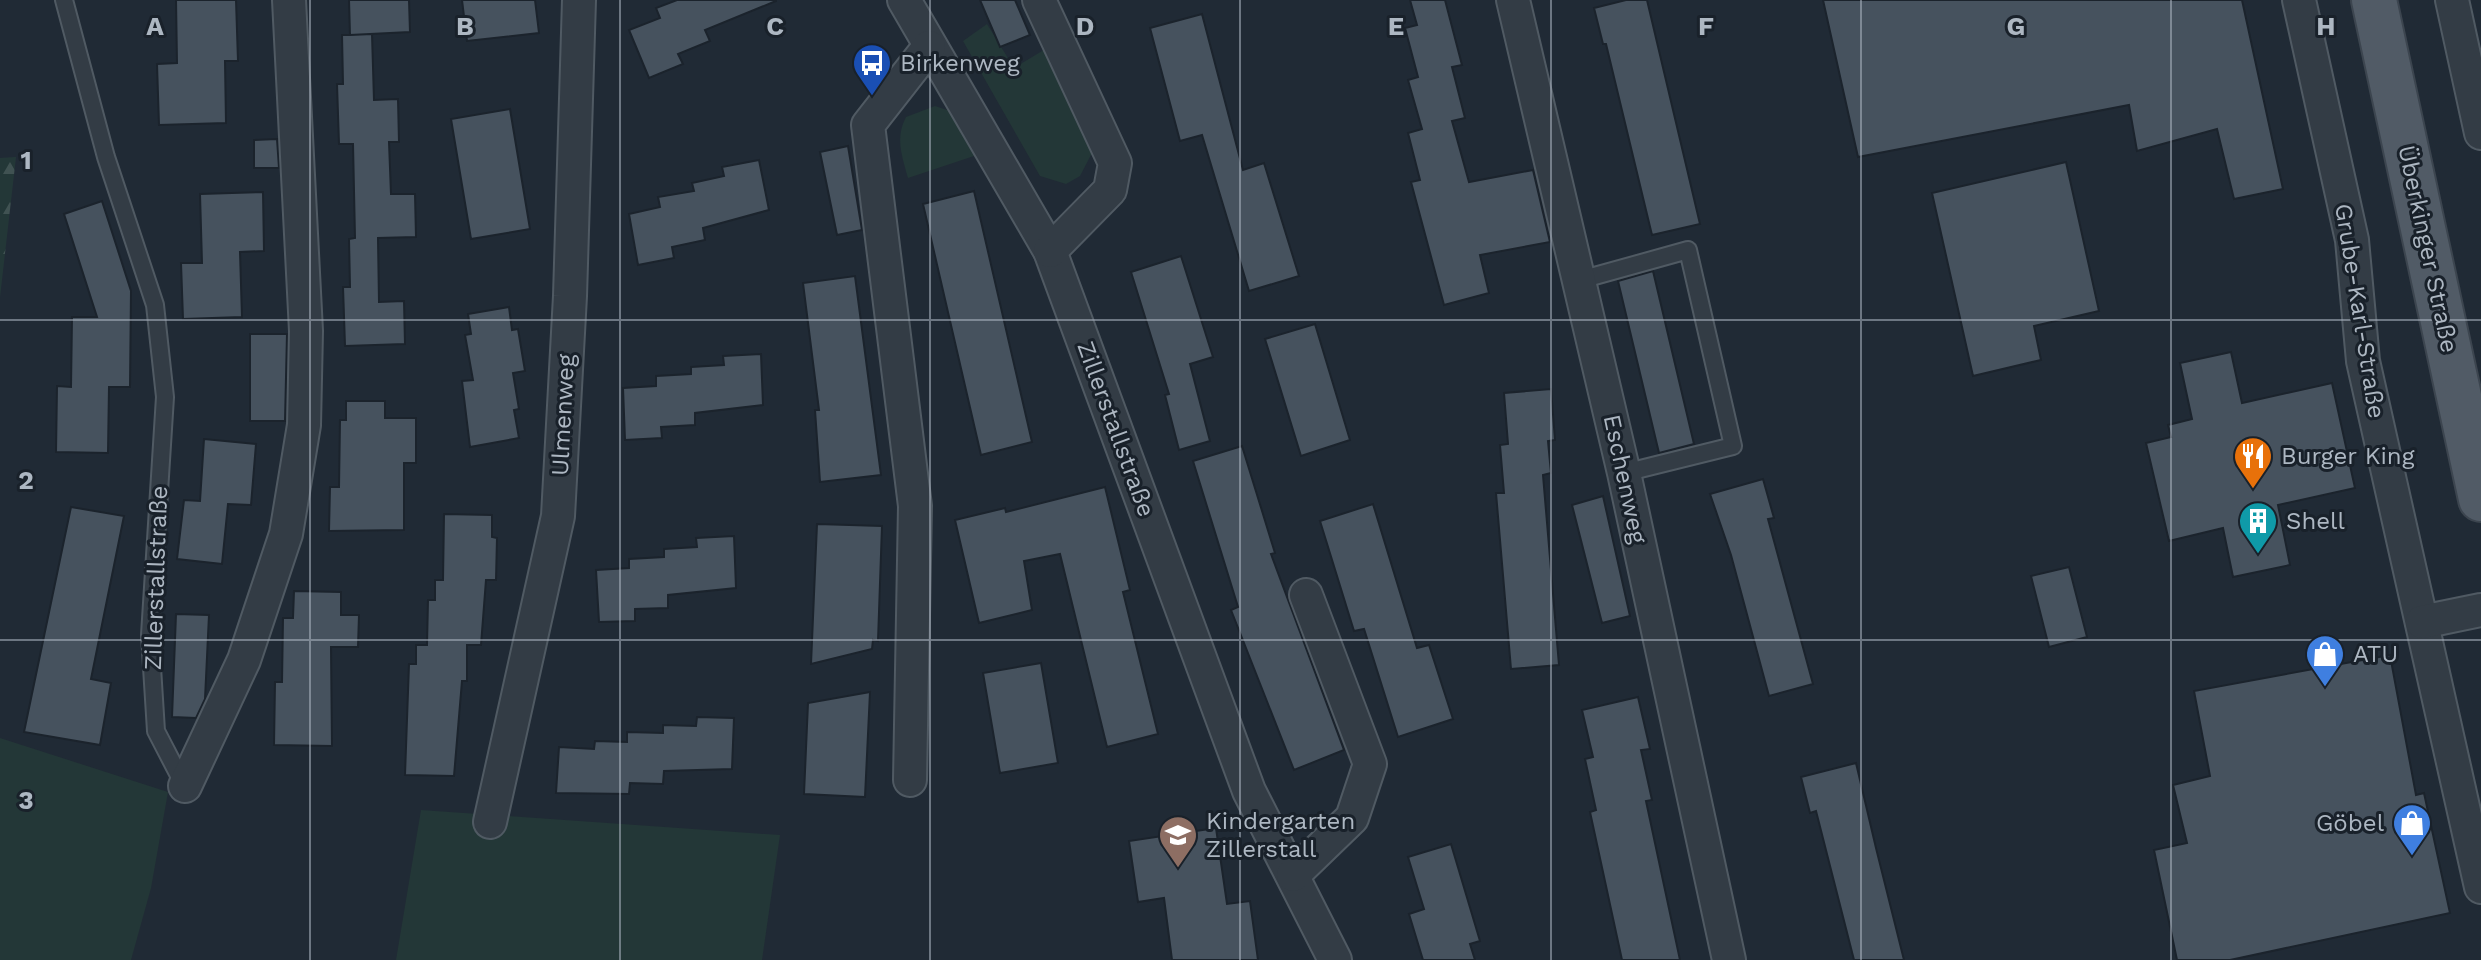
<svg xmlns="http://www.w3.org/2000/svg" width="2481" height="960" viewBox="0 0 2481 960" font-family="'Work Sans',sans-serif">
	<defs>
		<pattern id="forest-firs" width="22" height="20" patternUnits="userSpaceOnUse" patternTransform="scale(2)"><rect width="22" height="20" fill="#233737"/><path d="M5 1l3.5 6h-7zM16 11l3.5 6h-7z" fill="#405252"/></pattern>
	</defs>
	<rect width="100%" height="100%" fill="#202a35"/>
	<g fill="#233737">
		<path d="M987 24 1014 68 1047 48 1092 153 1080 176 1066 184 1040 176 963 41Z"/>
		<path d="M935 106 956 113 977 155 908 178C902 156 895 138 906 117Z"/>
		<path d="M0 738 168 792 151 888 131 960H0Z"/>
		<path d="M421 810 780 835 762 960H396Z"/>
	</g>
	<path fill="url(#forest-firs)" d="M16 157 0 297V158Z"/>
	<g fill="#46525e" stroke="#1b232c" stroke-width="2">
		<path d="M176 0H236L238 61H225L226 123 159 125 157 64 177 63Z"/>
		<path d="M349 0H409L410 32 350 35 372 34 374 100 398 99 399 142H389L391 194H415L416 237 378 238 379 302 404 301 405 344 345 346 343 287H350L349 239 355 238 353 144H339L337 84H343L342 35H350Z"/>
		<path d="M462 0H535L539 33 467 41Z"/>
		<path d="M677 0H776V1L705 30 710 41 678 54 683 64 649 78 629 30 660 18 656 8Z"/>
		<path d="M980 0H1015L1030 35 1000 47Z"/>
		<path d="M1410 0H1445L1462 65 1452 67 1465 118 1452 121 1469 182 1533 170 1550 242 1480 255 1489 293 1444 305 1411 182 1420 180 1408 133 1422 129 1408 80 1418 77 1405 28 1417 25Z"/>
		<path d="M1626 0H1647L1700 224 1652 235 1606 44H1603L1594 8Z"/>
		<path d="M1823 0H2242L2283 189 2234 199 2217 129 2137 151 2129 105 1858 157Z"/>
		<path d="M1202 14 1243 170 1264 163 1299 276 1249 291 1202 135 1180 141 1150 28Z"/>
		<path d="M510 109 530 229 471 239 451 119Z"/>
		<path d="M277 139 279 168H254V140Z"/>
		<path d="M848 146 862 230 837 235 820 152Z"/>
		<path d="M759 160 769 210 703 228 705 240 672 247 674 258 638 265 629 214 660 207 658 197 694 191 692 183 724 176 722 167Z"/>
		<path d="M2066 162 2099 311 2034 326 2041 360 1973 376 1932 193Z"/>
		<path d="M974 191 1032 442 981 455 923 204Z"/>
		<path d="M263 192 264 251 240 252 242 317 183 319 181 263H202L200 194Z"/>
		<path d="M102 201 131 291 130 387H109L108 453 56 452 57 386 71 387 72 317H97L64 214Z"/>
		<path d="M1181 256 1213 357 1190 364 1210 441 1179 450 1165 395 1169 394 1131 272Z"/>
		<path d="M1653 271 1694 444 1659 453 1618 281Z"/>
		<path d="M855 276 881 475 820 482 815 410H819L803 283Z"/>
		<path d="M509 307 512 330 518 329 525 371 513 373 519 409 514 410 519 438 470 447 462 381 473 380 465 335 471 334 468 314Z"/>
		<path d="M1315 324 1350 440 1301 456 1265 339Z"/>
		<path d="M250 334H287L285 421H250Z"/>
		<path d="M2231 352 2242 403 2332 383 2355 488 2278 505 2290 565 2233 577 2223 528 2169 541 2146 443 2171 437 2168 425 2192 419 2180 363Z"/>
		<path d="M761 354 763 405 695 413V425L661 427 662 438 625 440 623 388 656 386V376L691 374V367L724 365 723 356Z"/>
		<path d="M1551 389 1555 440 1548 441 1551 473 1543 475 1559 665 1511 669 1496 493H1504L1500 445 1508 444 1504 393Z"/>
		<path d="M346 401H385V418H416V463H404V530L329 531 330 487H339L340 420H346Z"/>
		<path d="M204 439 256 444 251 505 228 504 222 564 177 559 184 500 200 501Z"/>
		<path d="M1242 446 1275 553 1271 554 1344 750 1294 770 1231 610 1238 607 1193 461Z"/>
		<path d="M1763 479 1774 518 1768 519 1813 684 1769 696 1731 555 1710 494Z"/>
		<path d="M1105 487 1130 590 1123 592 1158 734 1107 747 1060 554 1024 561 1032 610 979 623 955 520 1005 508 1006 512Z"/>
		<path d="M1603 496 1630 616 1602 623 1572 505Z"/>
		<path d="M1373 504 1417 648 1429 645 1453 719 1398 737 1364 629 1354 631 1320 521Z"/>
		<path d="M71 507 124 516 91 679 111 683 100 745 24 732Z"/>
		<path d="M444 514 492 515V537L497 538 496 580H486L481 645H467V681H462L454 776 405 775 409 664H416V645H427L428 600H435V580H443Z"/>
		<path d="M817 524 882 526 880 583 878 641 873 640 872 649 811 664Z"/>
		<path d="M734 536 736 588 668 595V608L635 609V621L599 622 596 570 629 568V559L664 557V549L697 547 696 538Z"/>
		<path d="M2069 567 2087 637 2049 647 2031 576Z"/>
		<path d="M294 591 341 592V615H359L358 647H331L332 746 274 745 275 682H282L283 618H293Z"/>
		<path d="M176 614 209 615 205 699 196 718 172 717Z"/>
		<path d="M2390 655 2416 795 2424 793 2450 913 2230 960H2177L2154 850 2187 843 2173 785 2210 776 2194 691Z"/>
		<path d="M1041 663 1058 763 1000 773 983 673Z"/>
		<path d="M870 692 865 797 804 794 808 703Z"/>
		<path d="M1638 697 1650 749 1641 750 1652 800 1646 801 1680 960H1622L1590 812 1596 810 1585 759 1593 757 1582 710Z"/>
		<path d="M697 717 734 718 732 769 664 771 663 784 630 783 629 794 556 793 559 747 594 749 595 741 627 742V732L663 733V725L696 726Z"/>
		<path d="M1856 763 1876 848 1904 960H1854L1816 811 1810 813 1801 777Z"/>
		<path d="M1216 828 1227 904 1250 901 1258 960H1172L1164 898 1138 902 1129 841Z"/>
		<path d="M1451 844 1480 941 1470 944 1475 960H1423L1409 914 1424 909 1408 857Z"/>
	</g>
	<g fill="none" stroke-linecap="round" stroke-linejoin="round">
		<g stroke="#505a63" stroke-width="20">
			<g id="lane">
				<path d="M64 0 106 157 155 305 165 397 150 635 156 731 184 785"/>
				<path d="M1580 280 1688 250 1733 446 1624 473"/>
			</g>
		</g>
		<g stroke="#505a63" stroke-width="36">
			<g id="street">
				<path d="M904 0 1050 251 1249 791 1335 960"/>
				<path d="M1039 0 1115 163 1110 190 1050 251"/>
				<path d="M1513 0 1624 473 1729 960"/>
				<path d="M2299 0 2352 240 2363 361 2481 887"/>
				<path d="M2452 0 2481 133"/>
				<path d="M2422 622 2481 610"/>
				<path d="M910 780 915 506 868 125 929 47"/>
				<path d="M185 786 244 660 286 534 304 425 306 331 289 0"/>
				<path d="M490 822 558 516 570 296 579 0"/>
				<path d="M1293 875 1352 818 1370 764 1306 595"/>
			</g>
		</g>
		<g stroke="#3c454f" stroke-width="48">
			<path id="primary" d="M2374 0 2481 499"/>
		</g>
		<use href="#lane" stroke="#333c45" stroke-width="16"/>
		<use href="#street" stroke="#333c45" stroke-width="32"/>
		<use href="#primary" stroke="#515b66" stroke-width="44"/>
	</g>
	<path fill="none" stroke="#adb7c2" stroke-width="2" stroke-opacity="0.55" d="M310 0V960M620 0V960M930 0V960M1240 0V960M1551 0V960M1861 0V960M2171 0V960M0 320H2481M0 640H2481"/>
	<defs>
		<g id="bus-pin" transform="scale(2)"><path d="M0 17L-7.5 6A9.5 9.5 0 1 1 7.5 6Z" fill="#1a4fb4" stroke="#19212a"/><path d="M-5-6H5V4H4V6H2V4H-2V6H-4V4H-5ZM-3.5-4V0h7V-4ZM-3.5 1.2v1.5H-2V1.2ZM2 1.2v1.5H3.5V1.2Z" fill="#fff"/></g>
		<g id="restaurant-pin" transform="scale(2)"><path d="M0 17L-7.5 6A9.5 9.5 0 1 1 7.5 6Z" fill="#e8710a" stroke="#19212a"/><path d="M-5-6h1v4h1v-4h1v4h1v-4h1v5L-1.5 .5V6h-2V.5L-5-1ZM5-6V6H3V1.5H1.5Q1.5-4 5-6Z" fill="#fff"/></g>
		<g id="building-pin" transform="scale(2)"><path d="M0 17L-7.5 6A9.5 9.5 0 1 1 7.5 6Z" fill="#0f9aa8" stroke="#19212a"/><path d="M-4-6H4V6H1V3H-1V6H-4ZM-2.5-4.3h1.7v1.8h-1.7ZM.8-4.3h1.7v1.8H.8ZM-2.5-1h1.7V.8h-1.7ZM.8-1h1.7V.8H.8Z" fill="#fff"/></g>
		<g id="shop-pin" transform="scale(2)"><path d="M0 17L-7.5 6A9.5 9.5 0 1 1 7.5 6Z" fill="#3f7fe0" stroke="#19212a"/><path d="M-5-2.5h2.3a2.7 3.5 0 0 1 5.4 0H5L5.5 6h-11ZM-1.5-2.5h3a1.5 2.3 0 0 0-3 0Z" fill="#fff"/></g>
		<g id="school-pin" transform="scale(2)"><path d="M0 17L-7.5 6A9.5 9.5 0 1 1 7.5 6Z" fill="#8d6e63" stroke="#19212a"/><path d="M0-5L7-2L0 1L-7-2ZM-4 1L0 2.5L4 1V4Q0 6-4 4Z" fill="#fff"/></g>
	</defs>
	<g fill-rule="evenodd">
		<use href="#bus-pin" x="872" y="63"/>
		<use href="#restaurant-pin" x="2253" y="456"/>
		<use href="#building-pin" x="2258" y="521"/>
		<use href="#shop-pin" x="2325" y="654"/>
		<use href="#shop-pin" x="2412" y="823"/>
		<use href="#school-pin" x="1178" y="835"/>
	</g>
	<g text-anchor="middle" stroke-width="6" stroke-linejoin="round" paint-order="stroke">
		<g font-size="24" fill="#adb7c2" stroke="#19212a" text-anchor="start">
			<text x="900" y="71">Birkenweg</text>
			<text x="2281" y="464">Burger King</text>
			<text x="2286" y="529">Shell</text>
			<text x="2353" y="662">ATU</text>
			<text x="1206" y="829">Kindergarten<tspan x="1206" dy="28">Zillerstall</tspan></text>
			<text x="2384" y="831" text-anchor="end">Göbel</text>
		</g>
		<g font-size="24" fill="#adb7c2" stroke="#19212a">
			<text transform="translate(2428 249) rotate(78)" y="8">Überkinger Straße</text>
			<text transform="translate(2360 311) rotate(81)" y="8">Grube-Karl-Straße</text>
			<text transform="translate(563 415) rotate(-87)" y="8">Ulmenweg</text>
			<text transform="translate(1116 429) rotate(70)" y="8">Zillerstallstraße</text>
			<text transform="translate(1625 479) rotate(78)" y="8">Eschenweg</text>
			<text transform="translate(156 578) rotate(-88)" y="8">Zillerstallstraße</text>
		</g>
	</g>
	<g font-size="26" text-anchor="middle" font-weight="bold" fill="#adb7c2" stroke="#19212a" stroke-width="6" stroke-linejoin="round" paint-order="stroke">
		<text x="155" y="35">A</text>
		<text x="465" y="35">B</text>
		<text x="775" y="35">C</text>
		<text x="1085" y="35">D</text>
		<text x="1396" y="35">E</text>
		<text x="1706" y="35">F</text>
		<text x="2016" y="35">G</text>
		<text x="2326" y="35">H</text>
		<text x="26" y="169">1</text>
		<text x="26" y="489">2</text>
		<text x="26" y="809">3</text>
	</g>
</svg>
